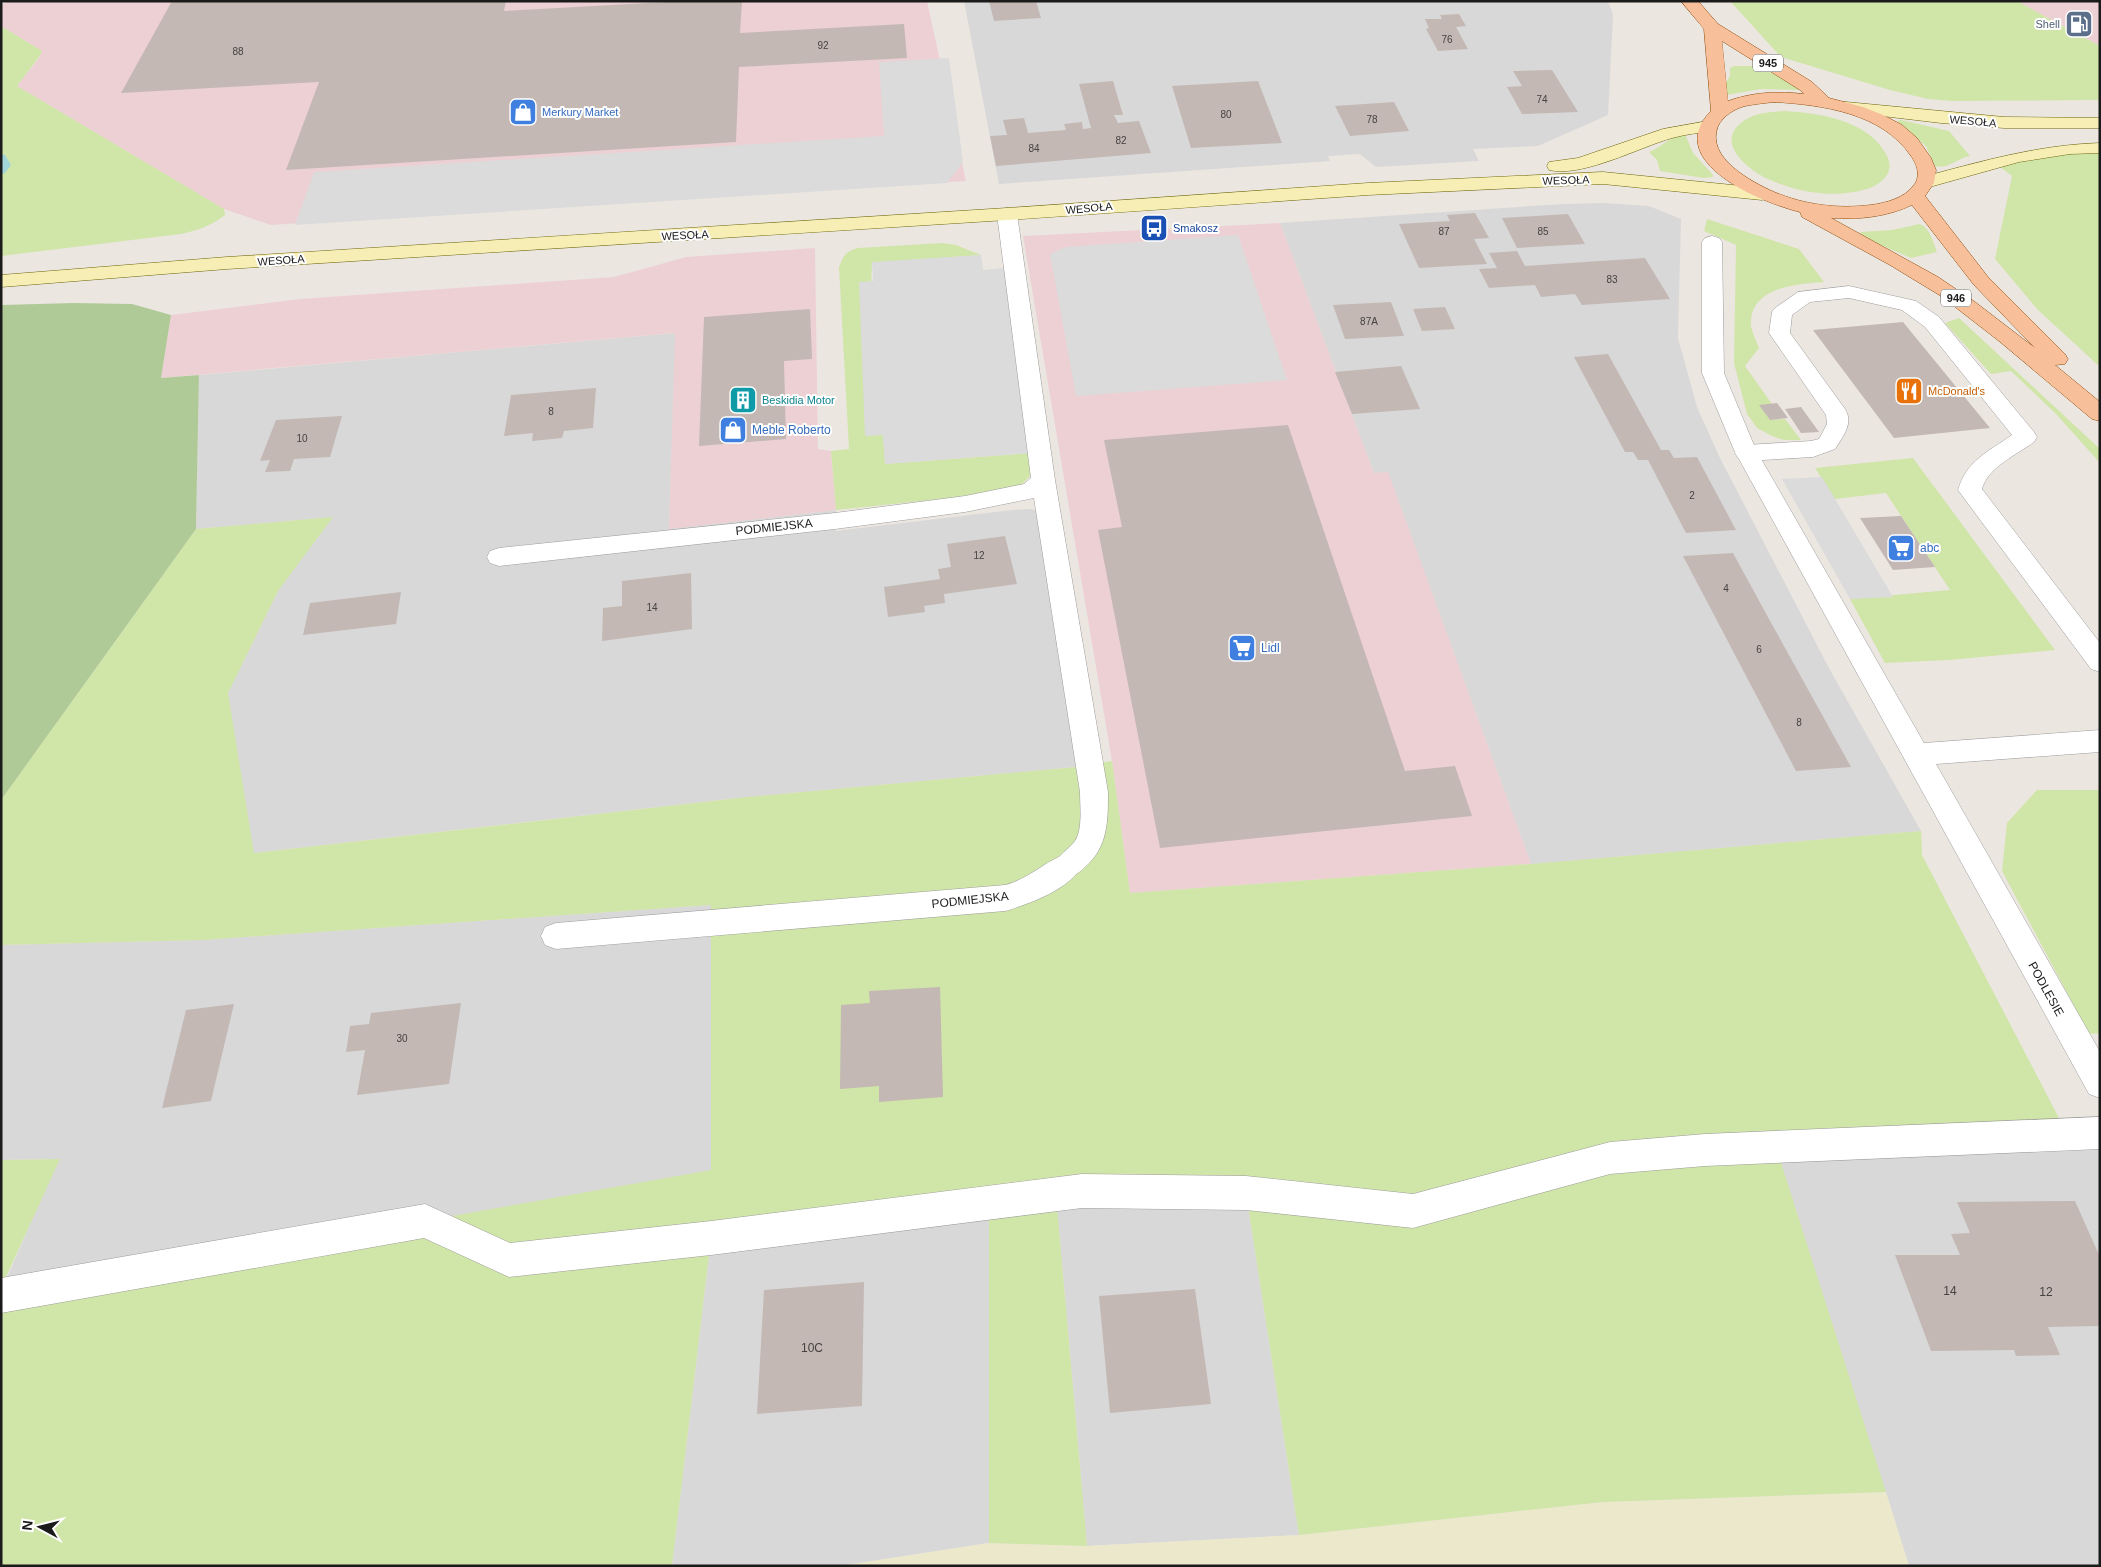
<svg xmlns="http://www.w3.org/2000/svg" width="2101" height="1567" viewBox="0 0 2101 1567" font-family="Helvetica,sans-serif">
	<rect width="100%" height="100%" fill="#ece6e1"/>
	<g fill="#d9d8d8">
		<path d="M964 1H1608L1613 15 1608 115 1538 146 1473 149 1479 161 1376 167 1360 154 1328 156 1330 161 999 184Z"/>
		<path d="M1603 203 1649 206 1681 219 1678 338 1697 407 1720 458 1830 670 1921 831 1531 864 1388 473H1374L1280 223 1563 204Z"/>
		<path d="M676 333 669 528 836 510 835 531 1012 510 1031 509 1040 512 1076 767 747 797 253 853 228 693 278 591 333 517 196 529 199 375Z"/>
		<path d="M711 905 719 1169 1 1297V1291L59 1159 1 1160V945L202 940Z"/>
		<path d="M2100 1133V1566H1909L1776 1147Z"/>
		<path d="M1246 1193 1299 1535 1087 1546 1056 1195Z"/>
		<path d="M989 1203V1543L840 1566H672L711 1238Z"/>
	</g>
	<g fill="#edd0d4">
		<path d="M11 1H927L966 181 271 225 224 209 17 86 39 58 42 51 1 26V5Z"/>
		<path d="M2017 1H2100V46Z"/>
		<path d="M1280 223 1374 473 1388 472 1531 864 1130 893 1112 761 1023 236Z"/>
		<path d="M815 248 818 449 831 451 836 510 669 529 675 333 161 378 171 315 300 299 614 277 686 257Z"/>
	</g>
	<path fill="#ebe8cc" d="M1886 1492 1909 1566H840L989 1543 1087 1546 1299 1535 1603 1502Z"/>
	<g fill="#d0e5a8">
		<path d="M1730 1H2017L2100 46V100L1952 101 1928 99 1890 90 1781 57Z"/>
		<path d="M1 26 42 51 39 57 17 86 224 209 225 215C211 226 198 230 181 234L1 256Z"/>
		<path d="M1734 66H1758L1801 87 1802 90 1761 89 1727 95 1722 89 1730 76V68Z"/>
		<path d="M1785 111C1818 113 1868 120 1886 154 1890 161 1891 168 1887 175 1880 186 1866 190 1854 192 1826 197 1794 191 1768 179 1749 170 1715 144 1741 123 1753 113 1770 112 1785 111Z"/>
		<path d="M1901 120 1949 131 1970 156C1957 158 1948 170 1935 166L1926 146 1897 121Z"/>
		<path d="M1685 134 1693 153 1713 175V177L1704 178 1660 171 1657 160 1649 152C1662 147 1672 135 1685 134Z"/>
		<path d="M2070 149 2100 153V367L2038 310 1995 259 2012 176 1995 163Z"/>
		<path d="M1707 219 1799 249 1824 282C1799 284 1753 286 1751 321 1750 330 1756 340 1759 348L1745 366 1772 404 1760 405 1770 420 1785 419 1801 440H1784L1772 436 1757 428 1747 414 1734 363 1736 245 1704 231Z"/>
		<path d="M1920 224C1930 228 1933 242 1937 252L1911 258 1862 237 1859 234 1861 232 1892 230Z"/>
		<path d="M943 243 956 245 981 255 872 263 866 436 883 434 885 464 1031 453 1033 473 1023 483 1008 492 836 510 831 451 849 449 839 267C843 256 846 251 858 248Z"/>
		<path d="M1959 318 2100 449V463L2056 414 2011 371 1991 374 1945 323Z"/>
		<path d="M1913 458 2055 650 1949 660 1885 663 1850 599 1950 590 1886 493 1835 499 1815 468Z"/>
		<path d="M333 517 278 591 228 693 254 853 747 797 1076 767 1112 761 1130 893 1531 864 1921 831 1922 855 2060 1120 1776 1147 1886 1492 1603 1502 1299 1535 1246 1193 1056 1195 1087 1546 989 1543V1204L711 1238 672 1566H1V1296L711 1170V905L202 940 1 945V800L196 529Z"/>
		<path d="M2037 790H2100V1033L2089 1034 2002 871 2007 823Z"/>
		<path d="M60 1159 1 1288V1160Z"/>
	</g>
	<path fill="#afca97" d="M74 303 132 304 171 315 161 378 199 375 196 529 1 800V305Z"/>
	<g fill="#dbdbdb">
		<path d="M949 58 963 162 947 183 295 225 314 172 884 136 879 62Z"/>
		<path d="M1238 235 1287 380 1076 396 1050 254 1066 247Z"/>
		<path d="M981 255 983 270 1004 268 1031 453 885 464 883 435 865 436 859 282 873 281 872 262Z"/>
		<path d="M1822 477 1835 499 1893 597 1850 599 1782 479Z"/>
	</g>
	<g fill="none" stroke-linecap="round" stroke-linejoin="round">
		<path fill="#a2d6d9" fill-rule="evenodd" d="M1 154 5 155 11 165 5 173 1 174Z"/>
	</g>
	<g fill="#c3b8b4">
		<path d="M172 1H506L504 11 684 1H742L740 33 904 24 907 58 739 67 736 142 286 170 319 82 121 93Z"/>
		<path d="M989 1H1036L1041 18 994 21Z"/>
		<path d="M1459 14 1466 26 1456 27 1468 49 1438 51 1426 29 1429 28 1425 19H1442L1440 15Z"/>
		<path d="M1552 70 1578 112 1522 114 1507 87 1522 86 1513 71Z"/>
		<path d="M1113 81 1123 115H1114L1118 123 1139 121 1151 153 996 166 990 136 1007 135 1003 120 1024 118 1028 133 1066 130 1064 124 1082 122 1083 129 1091 128 1079 84Z"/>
		<path d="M1258 81 1282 143 1191 148 1172 86Z"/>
		<path d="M1394 102 1409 131 1350 136 1335 106Z"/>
		<path d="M1475 213 1489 238 1474 239 1487 264 1419 268 1399 224 1450 221 1447 215Z"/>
		<path d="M1568 214 1585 244 1517 248 1502 218Z"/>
		<path d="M1517 251 1525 266 1645 258 1670 299 1582 305 1575 294 1541 297 1535 285 1489 288 1479 269 1497 268 1489 253Z"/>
		<path d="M1391 302 1404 336 1345 339 1333 305Z"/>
		<path d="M1445 307 1455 329 1422 331 1413 309Z"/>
		<path d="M810 309 812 359 784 361 786 439 699 446 704 317Z"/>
		<path d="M1903 322 1990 428 1894 438 1813 330Z"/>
		<path d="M1608 354 1661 450H1669L1674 458 1697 457 1736 530 1686 533 1648 460H1638L1633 452H1625L1574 357Z"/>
		<path d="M1401 366 1420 409 1352 414 1335 372Z"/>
		<path d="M596 388 593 428 564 431 562 438 532 441 533 433 504 436 511 395Z"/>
		<path d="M1777 403 1788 418 1770 420 1759 405Z"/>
		<path d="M1801 407 1819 432 1801 433 1785 409Z"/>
		<path d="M342 416 330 457 294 459 290 471 265 472 270 460 260 461 276 420Z"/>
		<path d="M1288 425 1405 771 1455 766 1472 816 1160 848 1098 530 1122 527 1104 440Z"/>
		<path d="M1901 516 1935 567 1893 570 1860 518Z"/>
		<path d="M1005 536 1017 584 944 594 945 603 924 606 925 612 888 617 884 587 940 579 938 569 951 567 947 544Z"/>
		<path d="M1733 553 1769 619 1851 767 1796 771 1683 556Z"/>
		<path d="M691 573 692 629 602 641 603 608 622 606V581Z"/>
		<path d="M401 592 396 624 303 635 310 603Z"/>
		<path d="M940 987 943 1097 879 1102V1086L840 1089 841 1005 870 1003 869 991Z"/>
		<path d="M461 1003 449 1084 357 1095 365 1050 346 1052 350 1026 369 1024 371 1013Z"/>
		<path d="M234 1004 211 1101 162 1108 186 1010Z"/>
		<path d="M2075 1201 2100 1257V1326L2048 1327 2060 1355 2016 1356 2014 1350 1931 1351 1895 1255H1960L1951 1234 1970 1233 1957 1202Z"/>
		<path d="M864 1282 862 1406 757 1414 764 1290Z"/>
		<path d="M1195 1289 1211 1404 1110 1413 1099 1296Z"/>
	</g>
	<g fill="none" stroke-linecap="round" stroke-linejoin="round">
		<g stroke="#9c9c9c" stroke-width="1">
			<g id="lane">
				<path d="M1849 286 1916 301 1939 317 2034 432 2037 437 2034 442C2016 455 1988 467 1982 489L2100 643V672L2091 669 1958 490C1967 460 1988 452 2012 435L1925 327 1902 310 1849 298 1810 302 1792 315 1790 333 1845 409C1854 423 1843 437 1835 449L1813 457 1746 461 1738 458 1735 453 1738 448 1746 445 1811 441 1819 439 1827 424 1826 415 1769 333 1772 312 1775 308 1798 292Z"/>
				<path d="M1068 853 1078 856 1082 865C1071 889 1029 904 1005 911L556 949 545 945 541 936 545 927 556 923 1005 885C1029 879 1045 861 1068 853Z"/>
				<path d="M2100 1117V1149L1705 1166 1610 1174 1413 1228 1246 1210 1082 1208 711 1255 509 1277 424 1238 1 1313V1278L425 1204 510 1243 711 1221 1082 1174 1246 1176 1413 1194 1610 1142 1705 1134Z"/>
			</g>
		</g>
		<g stroke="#9c9c9c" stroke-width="1">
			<g id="street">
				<path d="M1007 208 1014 210 1017 214 1055 480 1108 792C1108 821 1108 847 1085 867 1076 876 1070 878 1058 874L1054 865C1059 854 1068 850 1075 841 1083 829 1080 806 1080 792L1034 498 965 512 835 529 499 566 490 563 487 557 490 551 499 548 835 513 965 496 1024 484 1031 478 997 214 1000 210Z"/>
				<path d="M1712 236 1719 238 1722 242 1724 373 1756 450 1924 743 2100 730V752L1936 764 2100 1052V1098L2089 1094 1734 450 1702 373V242L1705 238Z"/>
			</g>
		</g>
		<g stroke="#6b6509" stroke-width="1">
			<g id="secondary">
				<path d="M1846 102 2004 117 2100 118V128H2004L1941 123 1840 111 1837 107 1840 103Z"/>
				<path d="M1708 121 1714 122 1717 126 1714 130C1701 133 1686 134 1672 138 1640 147 1582 178 1549 170L1547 166 1549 162 1578 158 1663 129Z"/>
				<path d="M2100 143V153L2070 154 2019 162 1926 188 1919 186 1917 182 1919 178C1979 162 2037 145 2100 143Z"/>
				<path d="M1603 172 1762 188 1769 190 1771 194 1769 198 1762 200 1603 184 1368 195 1007 220 227 269 1 287V275L227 257 1007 208 1368 183Z"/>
			</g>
		</g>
		<g stroke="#8c4906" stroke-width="1">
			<path id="primary" d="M1681 1H1698L1718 24 1812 82 1829 98 1863 107 1883 115 1902 125 1917 138 1931 158 1936 170 1934 183 1925 196 1988 277 2065 354 2068 359 2065 364 2055 365 2100 402V421L2092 419 1999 341 1941 296 1890 265 1802 217 1800 212C1763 203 1661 162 1711 111L1704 29ZM1722 41 1800 90 1804 94C1778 91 1753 92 1728 101ZM1775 102C1823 105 1882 113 1911 156 1917 164 1921 176 1914 185 1905 198 1886 203 1871 205 1838 209 1805 205 1774 192 1752 182 1705 158 1718 126 1723 116 1734 109 1745 106 1755 104 1765 103 1775 102ZM1912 205 1974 285 2035 348 1975 302 1938 277 1831 218C1858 220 1887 217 1912 205Z"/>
		</g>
		<use href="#lane" fill="#fff" fill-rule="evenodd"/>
		<use href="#street" fill="#fff" fill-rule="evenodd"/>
		<use href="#secondary" fill="#f6eeb5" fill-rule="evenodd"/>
		<use href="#primary" fill="#f7c09b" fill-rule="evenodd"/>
	</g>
	<defs>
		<g id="fuel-square" transform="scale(1.4375)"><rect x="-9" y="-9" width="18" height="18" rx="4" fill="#5c6f8a" stroke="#fff"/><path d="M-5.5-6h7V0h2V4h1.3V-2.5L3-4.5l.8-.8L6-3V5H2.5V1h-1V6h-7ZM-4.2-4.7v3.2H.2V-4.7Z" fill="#fff"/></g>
		<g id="shop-square" transform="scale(1.4375)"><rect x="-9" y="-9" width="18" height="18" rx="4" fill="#3f7fe0" stroke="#fff"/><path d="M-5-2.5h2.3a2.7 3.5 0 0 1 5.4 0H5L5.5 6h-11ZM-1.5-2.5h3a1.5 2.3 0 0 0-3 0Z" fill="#fff"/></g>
		<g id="bus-square" transform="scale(1.4375)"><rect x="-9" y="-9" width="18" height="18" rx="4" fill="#1a4fb4" stroke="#fff"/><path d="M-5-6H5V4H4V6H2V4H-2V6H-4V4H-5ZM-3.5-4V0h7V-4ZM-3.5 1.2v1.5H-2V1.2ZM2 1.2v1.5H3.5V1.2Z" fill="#fff"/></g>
		<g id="restaurant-square" transform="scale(1.4375)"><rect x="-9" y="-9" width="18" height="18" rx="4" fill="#e8710a" stroke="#fff"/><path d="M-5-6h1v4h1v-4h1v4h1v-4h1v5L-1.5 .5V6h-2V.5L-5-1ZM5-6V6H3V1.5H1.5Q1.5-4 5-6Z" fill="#fff"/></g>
		<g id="building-square" transform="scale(1.4375)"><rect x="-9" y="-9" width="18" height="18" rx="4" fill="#0f9aa8" stroke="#fff"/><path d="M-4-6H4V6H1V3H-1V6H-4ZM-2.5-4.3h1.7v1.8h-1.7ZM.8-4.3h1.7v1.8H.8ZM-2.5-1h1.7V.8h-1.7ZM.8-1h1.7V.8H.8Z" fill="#fff"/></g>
		<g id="supermarket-square" transform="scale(1.4375)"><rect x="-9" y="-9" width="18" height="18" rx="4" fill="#3f7fe0" stroke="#fff"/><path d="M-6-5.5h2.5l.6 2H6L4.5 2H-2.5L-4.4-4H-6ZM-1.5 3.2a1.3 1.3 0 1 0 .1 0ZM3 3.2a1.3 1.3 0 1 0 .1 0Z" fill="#fff"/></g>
	</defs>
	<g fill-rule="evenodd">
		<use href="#fuel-square" x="2079" y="24"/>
		<use href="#shop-square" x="523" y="112"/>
		<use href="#bus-square" x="1154" y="228"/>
		<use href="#restaurant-square" x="1909" y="391"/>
		<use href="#building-square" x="743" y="400"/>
		<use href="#shop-square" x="733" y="430"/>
		<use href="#supermarket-square" x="1901" y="548"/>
		<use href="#supermarket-square" x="1242" y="648"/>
	</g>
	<g text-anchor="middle" stroke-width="4" stroke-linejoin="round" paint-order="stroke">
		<g font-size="10" fill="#454241">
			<text x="1447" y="43">76</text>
			<text x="823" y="49">92</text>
			<text x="238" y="55">88</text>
			<text x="1542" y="103">74</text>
			<text x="1226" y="118">80</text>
			<text x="1372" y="123">78</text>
			<text x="1121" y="144">82</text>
			<text x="1034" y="152">84</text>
			<text x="1444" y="235">87</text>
			<text x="1543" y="235">85</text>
			<text x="1612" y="283">83</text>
			<text x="1369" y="325">87A</text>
			<text x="551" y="415">8</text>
			<text x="302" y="442">10</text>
			<text x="1692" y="499">2</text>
			<text x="979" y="559">12</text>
			<text x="1726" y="592">4</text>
			<text x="652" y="611">14</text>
			<text x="1759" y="653">6</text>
			<text x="1799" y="726">8</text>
			<text x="402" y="1042">30</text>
		</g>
		<g font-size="11" fill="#4e5e75" stroke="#fff" text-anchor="end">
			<text x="2060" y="28">Shell</text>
		</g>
		<g fill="#fff" stroke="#5f5f5f" stroke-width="1">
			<rect x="1753" y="54.5" width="30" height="17" rx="4"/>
			<rect x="1941" y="289.5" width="30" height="17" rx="4"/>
		</g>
		<g font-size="11" font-weight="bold" fill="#1b1b1b">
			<text x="1768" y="67">945</text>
			<text x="1956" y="302">946</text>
		</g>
		<g font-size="11" fill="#366cbe" stroke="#fff" text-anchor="start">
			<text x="542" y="116">Merkury Market</text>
		</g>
		<g font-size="11" fill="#1b1b1b" stroke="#fff">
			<text transform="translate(1973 121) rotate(5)" y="4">WESOŁA</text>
			<text transform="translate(1566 180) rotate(-2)" y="4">WESOŁA</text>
			<text transform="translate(1089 208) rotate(-5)" y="4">WESOŁA</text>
			<text transform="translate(685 235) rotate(-3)" y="4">WESOŁA</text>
			<text transform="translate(281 260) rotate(-4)" y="4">WESOŁA</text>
		</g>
		<g font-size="11" fill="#164399" stroke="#fff" text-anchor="start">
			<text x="1173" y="232">Smakosz</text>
		</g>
		<g font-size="11" fill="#c56008" stroke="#fff" text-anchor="start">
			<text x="1928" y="395">McDonald's</text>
		</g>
		<g font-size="11" fill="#0d838f" stroke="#fff" text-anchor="start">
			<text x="762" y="404">Beskidia Motor</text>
		</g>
		<g font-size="12" fill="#366cbe" stroke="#fff" text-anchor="start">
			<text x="752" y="434">Meble Roberto</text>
			<text x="1920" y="552">abc</text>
			<text x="1261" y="652">Lidl</text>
		</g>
		<g font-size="12" fill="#1b1b1b" stroke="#fff">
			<text transform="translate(774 527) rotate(-6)" y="4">PODMIEJSKA</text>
			<text transform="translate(970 900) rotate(-6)" y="4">PODMIEJSKA</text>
			<text transform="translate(2046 989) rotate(61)" y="4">PODLESIE</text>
		</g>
		<g font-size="12" fill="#454241">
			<text x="1950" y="1295">14</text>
			<text x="2046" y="1296">12</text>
			<text x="812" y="1352">10C</text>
		</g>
	</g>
	<rect width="2101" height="1567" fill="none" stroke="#1b1b1b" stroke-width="5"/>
	<g transform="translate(40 1527) rotate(277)" stroke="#ffffff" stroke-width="4" paint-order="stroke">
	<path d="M0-4L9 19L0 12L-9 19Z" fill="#1b1b1b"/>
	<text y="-8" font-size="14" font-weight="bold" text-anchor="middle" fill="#1b1b1b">N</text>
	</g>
</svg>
